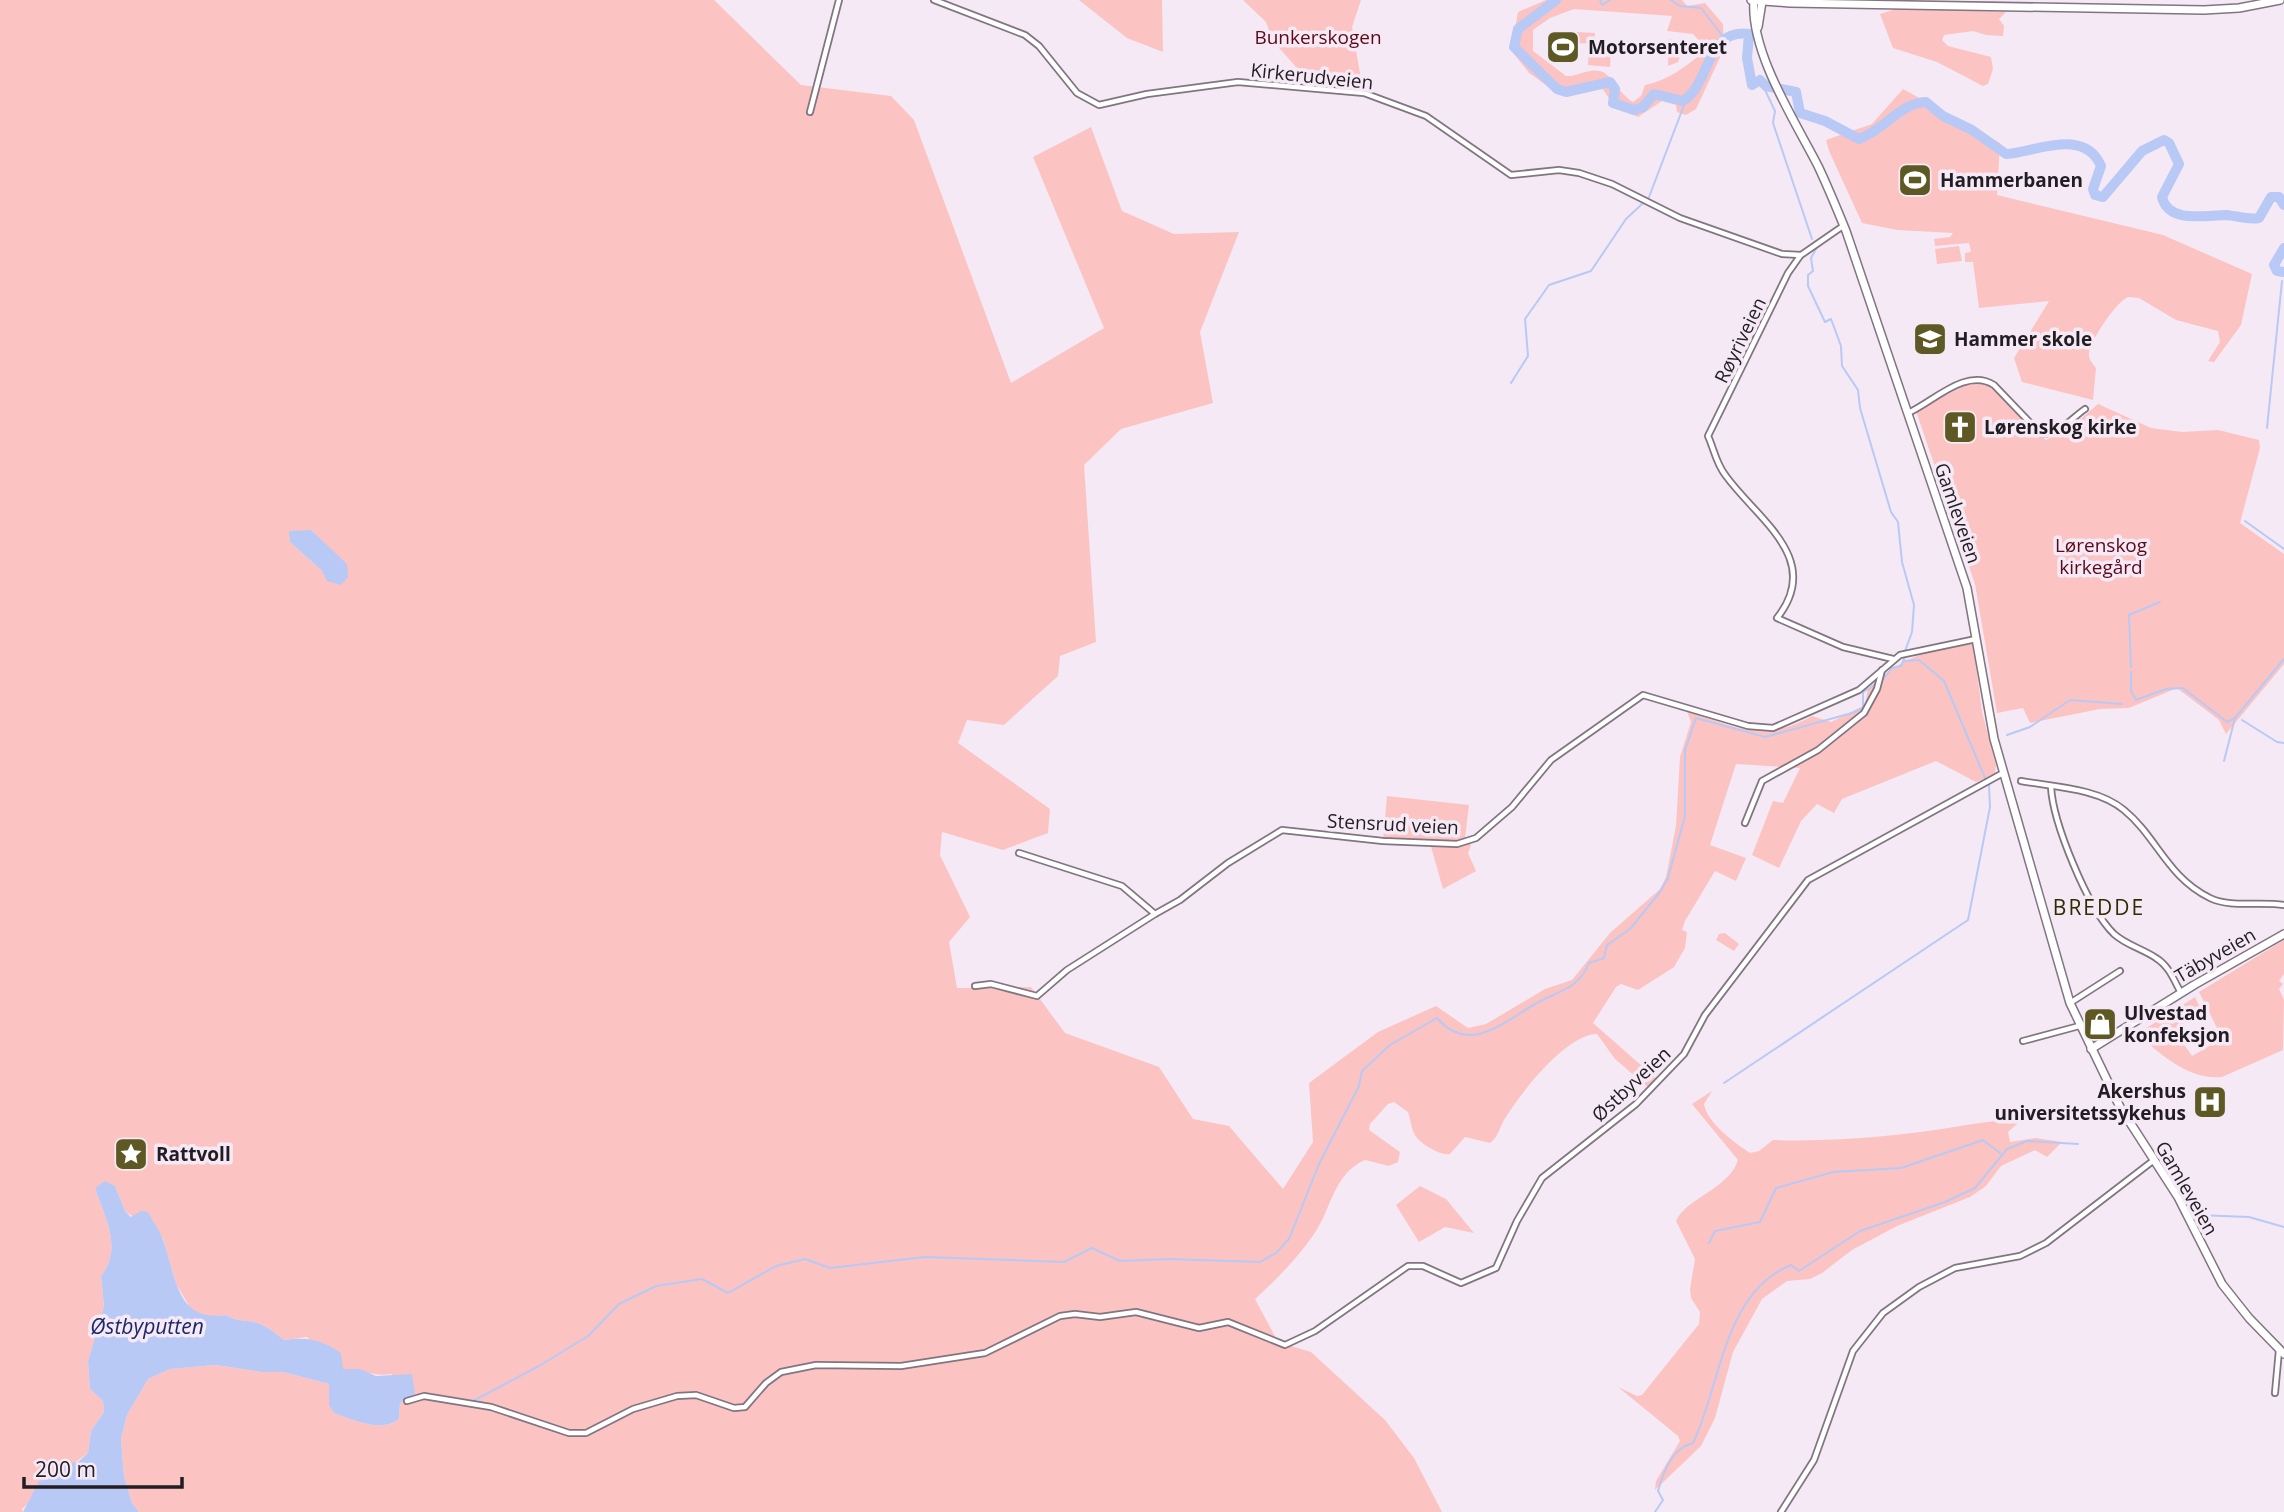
<svg xmlns="http://www.w3.org/2000/svg" width="2284" height="1512" viewBox="0 0 2284 1512" font-family="'Open Sans',sans-serif">
	<rect width="100%" height="100%" fill="#f5e9f6"/>
	<g fill="#fbc4c2" fill-rule="evenodd">
		<path d="M0 0H714L801 85 891 96 914 120 1011 383 1104 328 1033 157 1091 127 1122 211 1174 234 1239 232 1200 332 1213 403 1121 429 1084 465 1096 642 1060 656 1058 676 1004 725 967 720 958 743 1050 809 1048 833 1003 850 942 832 940 855 970 917 949 942 957 988 1031 987 1065 1033 1159 1067 1193 1119 1229 1126 1283 1189 1313 1142 1309 1083 1378 1032 1436 1006 1468 1028 1486 1024 1545 989 1572 980 1610 933 1660 889 1666 877 1676 826 1680 757 1691 722 1687 711C1735 727 1764 743 1812 716L1831 722 1865 705 1868 688C1904 657 1926 649 1973 642L1982 712 1996 765 1995 774 1976 782 1936 761 1842 799 1834 813 1817 804 1801 821 1779 868 1752 855 1773 801 1783 803 1800 768 1736 764 1710 845 1746 858 1736 881 1715 871 1685 921 1682 930 1687 932 1685 948 1674 967 1638 990 1621 984 1616 987 1593 1023 1658 1080 1650 1089 1615 1059 1597 1034C1566 1034 1519 1095 1504 1120 1499 1129 1498 1137 1490 1143L1465 1137 1450 1154C1441 1156 1420 1144 1415 1135 1411 1129 1411 1120 1408 1112L1394 1102 1388 1104 1370 1124 1369 1130 1400 1152 1398 1162 1389 1166 1365 1160C1333 1174 1332 1208 1314 1234 1297 1259 1277 1279 1255 1299L1278 1342 1311 1352 1385 1420 1414 1458 1442 1512H139L132 1503 124 1477 121 1439 127 1415 148 1379 170 1369 215 1365 262 1372H283L329 1384 330 1405 334 1413C354 1420 380 1433 399 1419L400 1403 415 1394 391 1374C373 1377 361 1369 343 1369L307 1337 284 1340C274 1332 266 1325 254 1322 243 1320 235 1321 226 1315L207 1318 191 1309 176 1284 163 1238 125 1211 115 1186 95 1188C105 1218 123 1248 101 1276L104 1306 88 1363 90 1389 103 1401 104 1412 91 1431 88 1453 62 1472 22 1509 23 1512H0ZM311 530 319 538 322 571 290 542Z"/>
		<path d="M1079 0H1162L1163 52 1127 38Z"/>
		<path d="M1243 0H1361L1352 27 1361 79 1357 90 1312 85 1273 41 1266 22Z"/>
		<path d="M1546 0H1682L1687 6 1705 3 1723 24 1724 49 1696 109 1686 115 1677 112 1676 105 1662 101 1638 117 1615 107 1602 88 1586 86 1560 95 1529 73 1511 50 1518 12ZM1574 9 1672 16 1667 31 1693 34 1702 44 1701 54C1685 67 1667 81 1645 85L1641 96 1633 102C1618 93 1612 74 1600 71 1587 68 1577 77 1566 76L1533 51V30L1550 18Z"/>
		<path d="M1899 8 2006 12 1999 19 2004 26 2003 36 1986 35 1973 31 1944 35 1942 40 1948 46 1991 57 1993 69 1988 84 1983 86 1937 62 1893 48 1880 14Z"/>
		<path d="M1577 32 1595 33 1594 44 1576 43Z"/>
		<path d="M1669 39 1685 43 1678 62 1668 66Z"/>
		<path d="M1589 48 1611 49 1610 67 1588 65Z"/>
		<path d="M1903 89 2000 143 1997 195 2163 235 2252 274 2241 325 2214 362 2208 361 2220 342 2218 331 2176 320 2139 298 2128 297C2115 303 2091 340 2089 353 2088 359 2093 364 2096 368L2093 400 2022 382 2014 358 2049 301 1979 308 1973 262H1965V253L1971 252 1969 243 1935 246 1934 239 1950 237 1953 233 1897 230 1862 223 1829 151 1826 140 1872 124Z"/>
		<path d="M1959 246 1962 261 1937 264 1935 249Z"/>
		<path d="M1983 383C1996 387 2032 428 2046 440L2075 424 2098 404 2151 428 2182 432 2218 430 2259 440 2260 448 2240 523 2284 554V664L2226 734 2219 720 2177 688 2129 708 2100 709 2030 723 2023 708 1997 713 1975 584 1916 411 1966 385Z"/>
		<path d="M1387 796 1469 805 1465 838 1471 845 1468 853 1476 871 1443 889 1430 843 1383 841Z"/>
		<path d="M1725 933 1739 944 1734 951 1716 940 1719 934Z"/>
		<path d="M2284 940V974L2279 981 2283 984 2279 989 2284 1000 2283 1050 2222 1077C2188 1080 2162 1055 2137 1034L2195 997 2202 1012 2174 1030 2192 1056 2216 1042H2224L2199 992Z"/>
		<path d="M1712 1091 1704 1104C1707 1123 1735 1143 1750 1153L1759 1151 1773 1140C1838 1142 1902 1136 1966 1125 1990 1121 2010 1121 2034 1113L2036 1117 2018 1123 2008 1132 2010 1142 2036 1138 2062 1142 2047 1157 2035 1150 2001 1166 1986 1186 1970 1197 1897 1226 1852 1250 1822 1273 1810 1279 1787 1281 1762 1299 1733 1352 1715 1418 1701 1446 1655 1490 1656 1481 1680 1441 1678 1436 1618 1387 1637 1396 1642 1395 1699 1324 1700 1312 1691 1298 1690 1289 1695 1259 1676 1221C1686 1198 1729 1189 1738 1160L1692 1104Z"/>
		<path d="M1420 1186 1446 1199 1474 1233 1445 1227 1419 1242 1396 1205Z"/>
	</g>
	<g fill="#b8c9f5">
		<path d="M311 530 347 564 348 577 341 585 327 581 322 571 290 542 289 531Z"/>
		<path d="M105 1181 115 1186 125 1211 131 1217 141 1211 148 1212C152 1220 158 1228 162 1237 176 1272 174 1323 226 1315 235 1321 243 1320 254 1322 266 1325 274 1332 284 1340 308 1337 320 1339 341 1353L343 1369H360L376 1376 412 1374 415 1394 400 1403 399 1419C380 1433 354 1420 334 1413L329 1405V1384L283 1372H262L215 1365 170 1369 148 1379 127 1415 121 1439 124 1477 132 1503 139 1512H23L39 1481 54 1478 65 1463 78 1462 88 1453 91 1431 104 1412 103 1401 90 1389 88 1362 104 1306 101 1276C123 1248 105 1218 95 1188Z"/>
	</g>
	<g fill="none" stroke-linecap="round" stroke-linejoin="round">
		<g stroke="#b8c9f5" stroke-width="2">
			<path d="M1600 0 1602 5 1610 0"/>
			<path d="M1671 0 1680 6 1701 8 1724 38"/>
			<path d="M1766 86 1765 90 1775 111 1773 123 1812 239"/>
			<path d="M1649 197 1686 100"/>
			<path d="M1816 249 1811 258 1813 271 1808 275V286L1825 322 1831 319 1841 346 1842 366 1858 390 1860 408 1891 512 1898 522 1902 562 1914 605 1912 632 1905 651"/>
			<path d="M2284 276V275"/>
			<path d="M1511 383 1528 356 1525 319 1549 285 1591 271 1626 219 1642 204"/>
			<path d="M2267 428 2282 281"/>
			<path d="M2245 521 2284 549"/>
			<path d="M1904 661 1919 660 1944 681 1985 778"/>
			<path d="M2131 667 2129 615 2160 602"/>
			<path d="M2131 672V691L2136 700 2166 689 2183 688 2227 722 2235 718 2284 659"/>
			<path d="M1880 683 1892 668 1901 666 1905 657"/>
			<path d="M2242 720 2277 742 2284 743"/>
			<path d="M2007 735 2030 727 2070 700 2122 704"/>
			<path d="M2224 761 2235 718"/>
			<path d="M1724 1083 1968 920 1990 807 1989 785"/>
			<path d="M2197 1215 2249 1217 2284 1227"/>
			<path d="M1709 1243 1715 1231 1760 1222 1776 1188 1833 1172 1901 1168 1983 1140 2000 1153"/>
			<path d="M471 1402 539 1366 588 1336 619 1304 656 1286 702 1279 728 1293 776 1266 805 1259 830 1268 925 1257 1064 1262 1092 1248 1120 1261 1169 1259 1260 1262 1276 1253 1289 1239 1319 1164 1359 1086 1362 1071 1390 1045 1437 1018C1471 1057 1506 1019 1539 1002 1561 990 1579 988 1589 963L1604 958 1607 945 1630 929 1660 892 1668 878 1685 816V750L1696 718 1765 737 1852 713 1863 708V692L1875 685"/>
			<path d="M1655 1512 1663 1500 1658 1491C1664 1471 1671 1449 1693 1443 1721 1385 1723 1293 1791 1265L1799 1271 1860 1231 1945 1202 1975 1188 2007 1149 2027 1141 2078 1144"/>
		</g>
		<g stroke="#b8c9f5" stroke-width="10">
			<path d="M1556 0 1518 29 1514 47 1557 89 1566 92 1610 82 1615 89 1613 103 1634 110 1643 107 1654 94 1683 101C1711 84 1705 28 1749 34L1747 58 1752 85 1760 80 1766 86 1796 92 1800 113 1825 121 1859 139C1883 131 1900 103 1926 102L1943 116 1972 130 2006 154C2036 152 2084 127 2101 166L2093 189 2095 195 2103 197 2142 151 2164 140 2169 143 2179 164 2162 197C2168 224 2206 215 2226 215 2238 216 2248 220 2259 218L2271 197H2279L2284 205"/>
			<path d="M2284 248 2274 265 2277 271 2284 272"/>
		</g>
		<g stroke="#807580" stroke-width="8">
			<g id="street">
				<path d="M934 0 1025 35 1039 46 1077 93 1099 105 1147 94 1238 82 1364 93 1426 116 1511 175 1559 170 1579 173 1612 184 1680 218 1782 254 1801 255 1843 226"/>
				<path d="M810 112 839 0"/>
				<path d="M1800 256 1788 273 1708 436C1714 449 1716 464 1726 476 1757 519 1824 559 1777 618L1843 647 1893 659"/>
				<path d="M1908 413C1933 402 1966 367 1994 385L2040 433C2057 437 2072 418 2085 409"/>
				<path d="M2021 781C2054 787 2098 788 2124 810 2157 837 2167 877 2210 898 2230 908 2261 901 2284 905"/>
				<path d="M2051 787C2053 823 2088 909 2114 934 2126 945 2143 949 2156 958 2169 966 2174 980 2181 993"/>
				<path d="M1745 823 1762 781 1818 750 1864 713 1877 689 1882 670"/>
				<path d="M1019 853 1122 886 1155 914 1180 900 1228 863 1282 830 1383 841 1457 844 1476 838 1512 807 1551 760 1643 695 1748 726 1773 728 1859 690 1900 655 1976 639"/>
				<path d="M975 986 991 984 1037 996 1067 970 1155 914"/>
				<path d="M2070 1003 2120 971"/>
				<path d="M2023 1041 2079 1026"/>
				<path d="M2275 1393 2279 1350"/>
				<path d="M407 1401 424 1396 491 1407 569 1433H586L633 1409 677 1396 696 1395 734 1408 745 1407 766 1383 781 1372 816 1365 901 1366 985 1353 1060 1316 1075 1314 1100 1317 1136 1312 1199 1328 1228 1322 1285 1345 1315 1331 1408 1266H1423L1461 1283 1496 1268 1517 1221 1542 1178 1636 1104 1684 1054 1705 1015 1808 880 2003 773"/>
				<path d="M1781 1512 1814 1460 1853 1351 1883 1313 1919 1287 1955 1268 2020 1256 2046 1243 2154 1160"/>
			</g>
		</g>
		<g stroke="#807580" stroke-width="10">
			<g id="secondary">
				<path d="M1751 0 1790 3 2204 10 2239 8 2280 0"/>
				<path d="M1754 1C1750 52 1795 121 1818 166 1828 187 1837 209 1846 231L1967 588 1994 739 2070 1003 2120 1107 2178 1197 2222 1284 2249 1318 2284 1354"/>
				<path d="M1758 27 1762 2"/>
				<path d="M2091 1049 2194 985 2284 934"/>
			</g>
		</g>
		<use href="#street" stroke="#fff" stroke-width="4.5"/>
		<use href="#secondary" stroke="#fff" stroke-width="7"/>
	</g>
	<defs>
		<g id="stadium-square" transform="scale(1.75)"><rect x="-9" y="-9" width="18" height="18" rx="4" fill="#5d5824" stroke="#f5e9f6"/><path d="M0-5a6.5 5 0 1 0 0 10a6.5 5 0 1 0 0-10ZM-3.5-1.8h7v3.6h-7Z" fill="#fff"/></g>
		<g id="school-square" transform="scale(1.75)"><rect x="-9" y="-9" width="18" height="18" rx="4" fill="#5d5824" stroke="#f5e9f6"/><path d="M0-5L7-2L0 1L-7-2ZM-4 1L0 2.5L4 1V4Q0 6-4 4Z" fill="#fff"/></g>
		<g id="church-square" transform="scale(1.75)"><rect x="-9" y="-9" width="18" height="18" rx="4" fill="#5d5824" stroke="#f5e9f6"/><path d="M-1.2-6h2.4v3.5h3.3v2.4h-3.3V6h-2.4V-.1h-3.3v-2.4h3.3Z" fill="#fff"/></g>
		<g id="shop-square" transform="scale(1.75)"><rect x="-9" y="-9" width="18" height="18" rx="4" fill="#5d5824" stroke="#f5e9f6"/><path d="M-5-2.5h2.3a2.7 3.5 0 0 1 5.4 0H5L5.5 6h-11ZM-1.5-2.5h3a1.5 2.3 0 0 0-3 0Z" fill="#fff"/></g>
		<g id="hospital-square" transform="scale(1.75)"><rect x="-9" y="-9" width="18" height="18" rx="4" fill="#5d5824" stroke="#f5e9f6"/><path d="M-5-5h3v3.5h4V-5h3V5h-3V1.5h-4V5h-3Z" fill="#fff"/></g>
		<g id="sight-square" transform="scale(1.75)"><rect x="-9" y="-9" width="18" height="18" rx="4" fill="#5d5824" stroke="#f5e9f6"/><path d="M0-6L1.8-2.2L6-1.7L2.9 1.2L3.7 5.4L0 3.3L-3.7 5.4L-2.9 1.2L-6-1.7L-1.8-2.2Z" fill="#fff"/></g>
	</defs>
	<g fill-rule="evenodd">
		<use href="#stadium-square" x="1563" y="47"/>
		<use href="#stadium-square" x="1915" y="180"/>
		<use href="#school-square" x="1930" y="339"/>
		<use href="#church-square" x="1960" y="427"/>
		<use href="#shop-square" x="2100" y="1024"/>
		<use href="#hospital-square" x="2210" y="1102"/>
		<use href="#sight-square" x="131" y="1154"/>
	</g>
	<g text-anchor="middle" stroke-width="7" stroke-linejoin="round" paint-order="stroke">
		<g font-size="19" fill="#5b0916" stroke="#f5e9f6">
			<text x="1318" y="44">Bunkerskogen</text>
			<text x="2101" y="552">Lørenskog<tspan x="2101" dy="22">kirkegård</tspan></text>
		</g>
		<g font-size="19" font-weight="bold" fill="#221d22" stroke="#f5e9f6" text-anchor="start">
			<text x="1588" y="54">Motorsenteret</text>
			<text x="1940" y="187">Hammerbanen</text>
			<text x="1954" y="346">Hammer skole</text>
			<text x="1984" y="434">Lørenskog kirke</text>
			<text x="2124" y="1020">Ulvestad<tspan x="2124" dy="22">konfeksjon</tspan></text>
			<text x="2186" y="1098" text-anchor="end">Akershus<tspan x="2186" dy="22">universitetssykehus</tspan></text>
			<text x="156" y="1161">Rattvoll</text>
		</g>
		<g font-size="19" fill="#221d22" stroke="#f5e9f6">
			<text transform="translate(1312 76) rotate(6)" y="7">Kirkerudveien</text>
			<text transform="translate(1740 340) rotate(-64)" y="7">Røyriveien</text>
			<text transform="translate(1958 513) rotate(71)" y="7">Gamleveien</text>
			<text transform="translate(1393 824) rotate(3)" y="7">Stensrud veien</text>
			<text transform="translate(2215 955) rotate(-30)" y="7">Täbyveien</text>
			<text transform="translate(1631 1084) rotate(-43)" y="7">Østbyveien</text>
			<text transform="translate(2187 1188) rotate(60)" y="7">Gamleveien</text>
		</g>
		<g font-size="21" letter-spacing="2" fill="#302c01" stroke="#f5e9f6">
			<text x="2099" y="915">BREDDE</text>
		</g>
		<g font-size="21" font-style="italic" fill="#1b2968" stroke="#f5e9f6">
			<text x="147" y="1334">Østbyputten</text>
		</g>
	</g>
	<path d="M24 1477v10h158v-10" fill="none" stroke="#221d22" stroke-width="3.5"/>
	<text x="35" y="1477" font-size="21" fill="#221d22" stroke="#f5e9f6" stroke-width="5" paint-order="stroke">200 m</text>
</svg>
